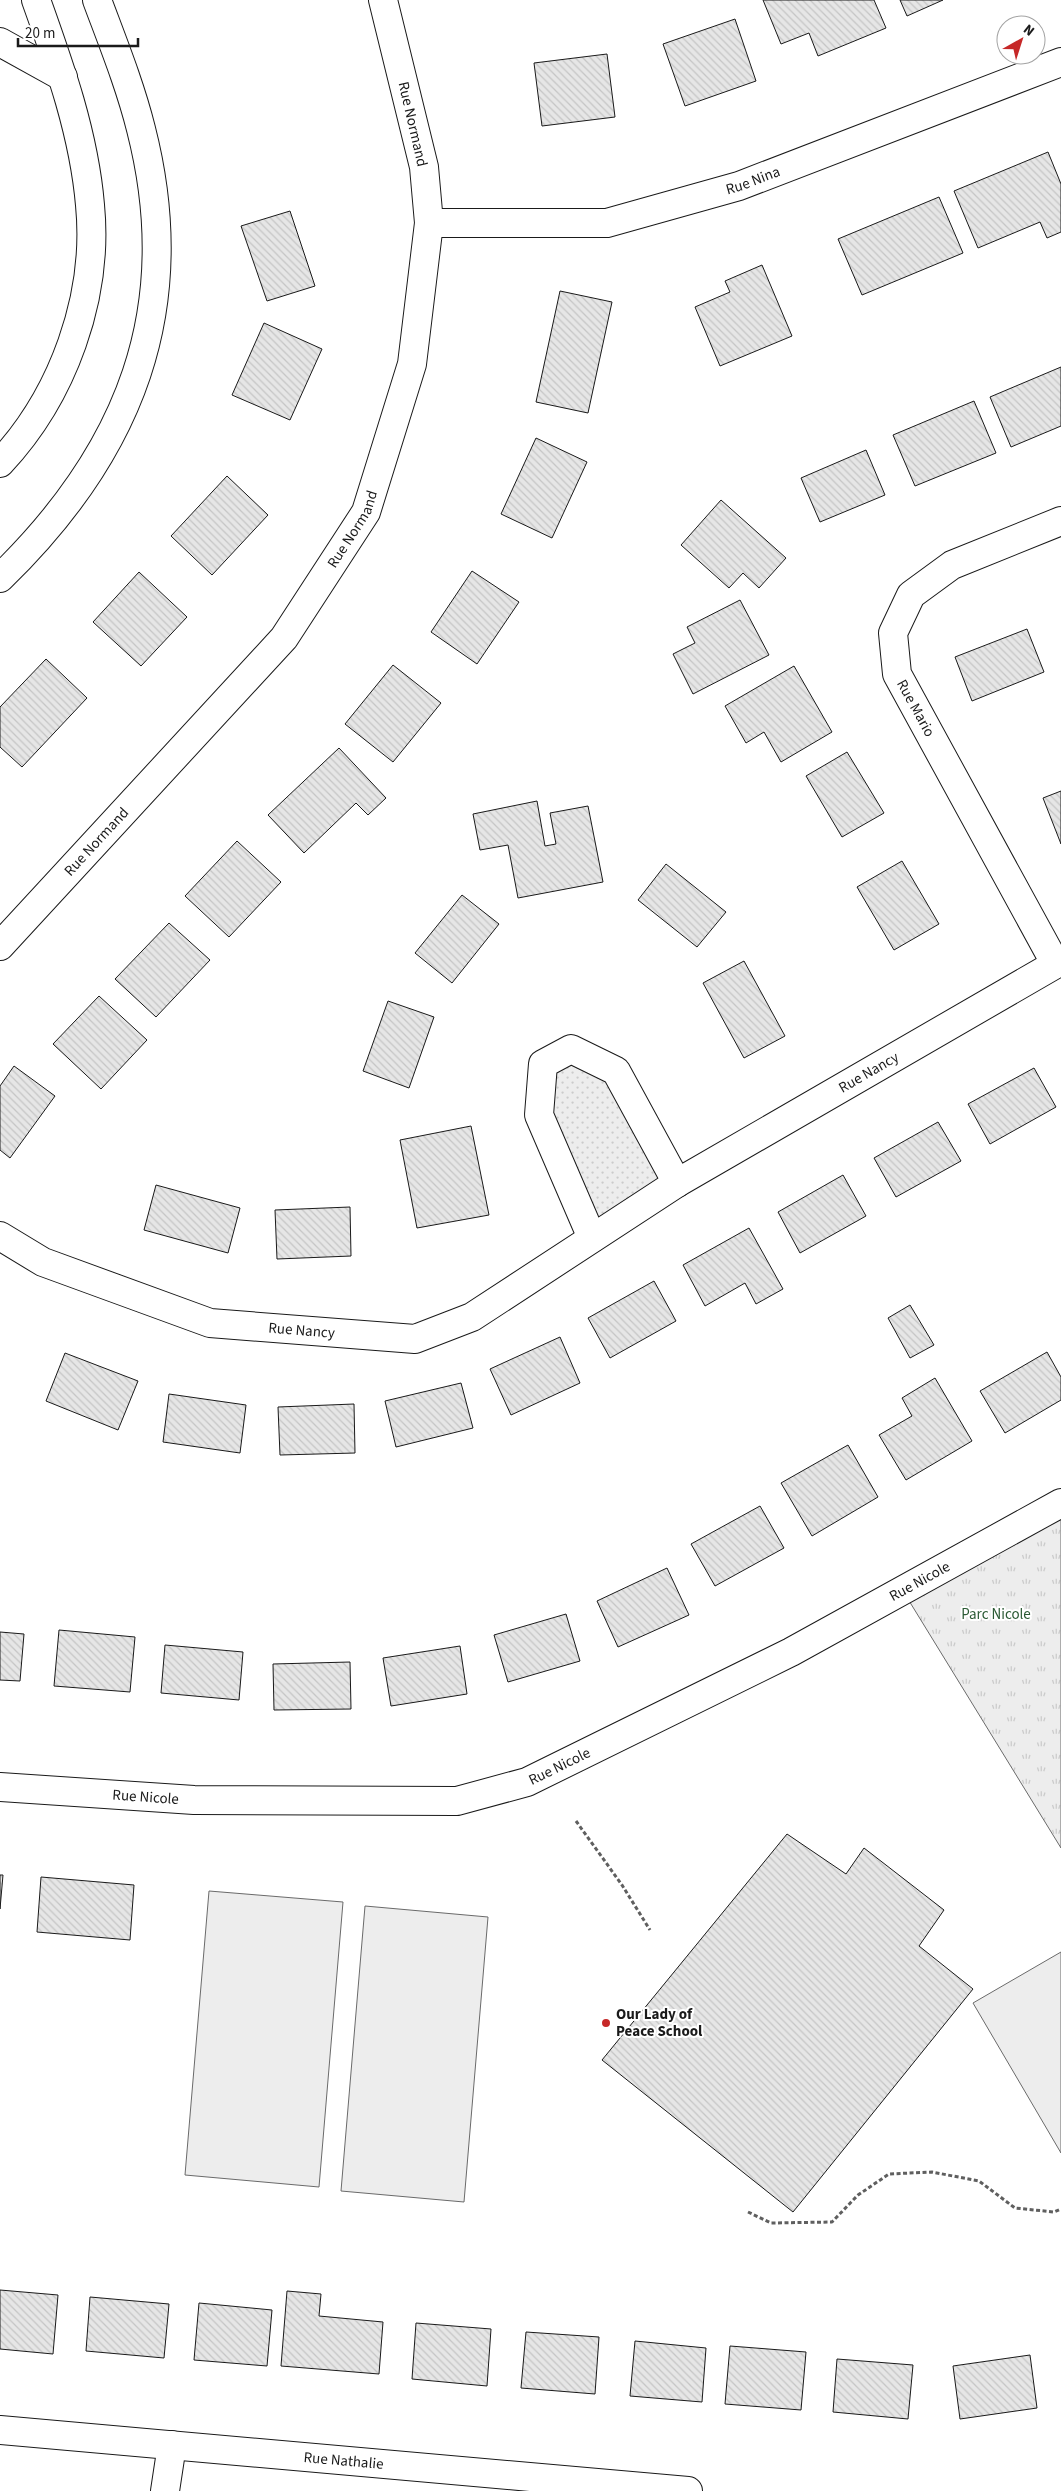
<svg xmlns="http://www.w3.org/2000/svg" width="1061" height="2491" viewBox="0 0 1061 2491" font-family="'Source Sans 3',sans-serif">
	<defs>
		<pattern id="grass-dots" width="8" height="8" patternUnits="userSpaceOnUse" patternTransform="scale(1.25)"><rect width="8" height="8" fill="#ededed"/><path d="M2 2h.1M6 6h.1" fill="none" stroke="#cbcbcb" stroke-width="1.8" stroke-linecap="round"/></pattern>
		<pattern id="park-tufts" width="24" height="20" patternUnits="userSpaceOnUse" patternTransform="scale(1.25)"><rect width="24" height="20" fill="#ededed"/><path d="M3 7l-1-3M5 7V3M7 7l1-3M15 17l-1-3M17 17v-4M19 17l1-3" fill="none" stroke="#cbcbcb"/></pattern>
		<pattern id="building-back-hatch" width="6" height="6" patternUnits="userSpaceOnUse" patternTransform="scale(1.25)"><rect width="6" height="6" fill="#e6e6e6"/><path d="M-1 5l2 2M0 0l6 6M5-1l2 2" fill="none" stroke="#c5c5c5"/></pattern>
	</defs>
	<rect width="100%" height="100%" fill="#fff"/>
	<path fill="url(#grass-dots)" stroke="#6a6a6a" d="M571 1049 616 1071 677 1183 592 1238 539 1115 543 1064Z"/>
	<path fill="url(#park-tufts)" stroke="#6a6a6a" d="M1061 1503V1848L903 1591Z"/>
	<g fill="#ededed" stroke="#6a6a6a">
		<path d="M209 1891 343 1902 319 2187 185 2175Z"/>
		<path d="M365 1906 488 1917 464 2202 341 2191Z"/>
		<path d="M1061 1952V2153L973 2003Z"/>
	</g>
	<g fill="url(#building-back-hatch)" stroke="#1a1a1a">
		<path d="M763 0H874L886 28 818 56 809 33 781 44Z"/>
		<path d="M900 0H943L907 16Z"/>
		<path d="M735 19 756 81 685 106 663 44Z"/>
		<path d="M607 54 615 117 542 126 534 63Z"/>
		<path d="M1048 152 1061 184V232L1047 238 1040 222 978 248 954 191Z"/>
		<path d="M939 197 963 253 862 295 838 239Z"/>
		<path d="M290 211 315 286 267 301 241 226Z"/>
		<path d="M762 265 792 336 720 366 695 307 730 292 725 281Z"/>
		<path d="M560 291 612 302 588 413 536 402Z"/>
		<path d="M264 323 322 349 290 420 232 395Z"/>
		<path d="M1061 367V426L1011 447 990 397Z"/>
		<path d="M974 401 996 453 915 486 893 435Z"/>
		<path d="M536 438 587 462 552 538 501 514Z"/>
		<path d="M866 450 885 495 820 522 801 478Z"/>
		<path d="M227 476 268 515 212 575 171 536Z"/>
		<path d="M721 500 786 558 759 588 743 573 729 588 681 545Z"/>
		<path d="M472 571 519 602 477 664 431 632Z"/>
		<path d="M139 572 187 617 141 666 93 622Z"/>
		<path d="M740 600 769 655 693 694 673 654 695 643 687 627Z"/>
		<path d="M1027 629 1044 672 972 701 955 657Z"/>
		<path d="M46 659 87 698 22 767 0 747V707Z"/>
		<path d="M393 665 441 703 393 762 345 724Z"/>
		<path d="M794 666 832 732 781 762 764 732 746 743 725 706Z"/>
		<path d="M339 748 386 798 368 815 356 803 304 853 268 815Z"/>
		<path d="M847 752 884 813 842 837 806 776Z"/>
		<path d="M1061 791V844L1043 798Z"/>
		<path d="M537 801 545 846 556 844 550 813 588 806 603 882 518 898 508 845 480 850 473 814Z"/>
		<path d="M237 841 281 882 229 937 185 896Z"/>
		<path d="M902 861 939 924 894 950 857 887Z"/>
		<path d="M666 864 726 912 697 947 638 900Z"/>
		<path d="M462 895 499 924 452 983 415 953Z"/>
		<path d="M169 923 210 960 156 1017 115 979Z"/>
		<path d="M744 961 785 1036 744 1058 703 983Z"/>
		<path d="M99 996 147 1040 101 1089 53 1044Z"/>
		<path d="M388 1001 434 1017 409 1088 363 1071Z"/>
		<path d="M14 1066 55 1096 10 1158 0 1150V1086Z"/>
		<path d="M1034 1068 1056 1107 990 1144 968 1104Z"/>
		<path d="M938 1122 961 1161 896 1197 874 1158Z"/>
		<path d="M471 1126 489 1215 417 1228 400 1140Z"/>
		<path d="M843 1175 866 1216 800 1253 778 1212Z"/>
		<path d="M156 1185 240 1208 228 1253 144 1230Z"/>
		<path d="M350 1207 351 1256 277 1259 275 1210Z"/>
		<path d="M749 1228 783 1289 756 1304 745 1283 705 1306 683 1265Z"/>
		<path d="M654 1281 676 1321 610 1358 588 1318Z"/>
		<path d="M910 1305 934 1345 910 1358 888 1318Z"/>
		<path d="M560 1337 580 1383 511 1415 490 1369Z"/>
		<path d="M1047 1352 1061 1377V1400L1005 1433 980 1391Z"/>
		<path d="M65 1353 138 1381 118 1430 46 1401Z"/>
		<path d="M935 1378 972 1441 906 1480 879 1435 912 1416 902 1398Z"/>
		<path d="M461 1383 473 1428 396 1447 385 1401Z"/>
		<path d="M169 1394 246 1405 240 1453 163 1442Z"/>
		<path d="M354 1404 355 1453 280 1455 278 1407Z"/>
		<path d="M848 1445 878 1497 812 1536 781 1483Z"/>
		<path d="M760 1506 784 1548 715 1586 691 1544Z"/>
		<path d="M667 1568 689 1615 618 1647 597 1601Z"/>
		<path d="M566 1614 580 1661 508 1682 494 1635Z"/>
		<path d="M59 1630 135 1637 130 1692 54 1686Z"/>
		<path d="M0 1632 24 1634 20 1681 0 1680Z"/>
		<path d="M165 1645 243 1652 239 1700 161 1693Z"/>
		<path d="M460 1646 467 1694 391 1706 383 1658Z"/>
		<path d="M350 1662 351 1709 274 1710 273 1664Z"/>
		<path d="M787 1834 846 1874 864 1848 944 1910 919 1946 973 1989 793 2212 602 2060Z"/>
		<path d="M0 1875H3L0 1909Z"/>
		<path d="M41 1877 134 1885 130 1940 37 1932Z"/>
		<path d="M0 2290 58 2295 53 2354 0 2349Z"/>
		<path d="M287 2291 321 2294 319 2316 383 2322 379 2374 281 2366Z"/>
		<path d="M90 2297 169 2304 164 2358 86 2351Z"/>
		<path d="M199 2303 272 2310 267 2366 194 2360Z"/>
		<path d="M416 2323 491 2329 487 2386 412 2379Z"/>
		<path d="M526 2332 599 2337 595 2394 521 2388Z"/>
		<path d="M635 2341 706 2348 702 2402 630 2396Z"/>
		<path d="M730 2346 806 2352 801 2410 725 2404Z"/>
		<path d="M1030 2355 1037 2408 960 2419 953 2366Z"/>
		<path d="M837 2359 913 2365 908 2419 833 2412Z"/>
	</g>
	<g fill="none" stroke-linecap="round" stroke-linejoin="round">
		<g stroke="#1a1a1a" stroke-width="30">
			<g id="minor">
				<path id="s1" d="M429 223H607L739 186 1061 62"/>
				<path id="s2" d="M0 946 284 638 366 512 412 364 429 223 424 167 383 0"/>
				<path d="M1055 963 897 674 893 633 911 595 952 565 1061 521"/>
				<path id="s3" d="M0 1236 43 1262 210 1323 415 1339 472 1317 677 1183 1061 961"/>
				<path d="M592 1238 539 1115 543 1064 571 1049 616 1071 677 1183"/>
				<path id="s4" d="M0 1787 194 1800 457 1801 527 1782 791 1652 1061 1503"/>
				<path id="s5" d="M0 2430 688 2491"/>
				<path d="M165 2491 172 2445"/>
			</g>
		</g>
		<g stroke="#1a1a1a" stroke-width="30">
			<g id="motorway">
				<path d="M0 42 63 77"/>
				<path d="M0 463C63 396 99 297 90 205 84 134 60 67 36 0"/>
				<path d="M0 578C130 452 187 309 141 129 130 85 113 43 97 0"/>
			</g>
		</g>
		<g stroke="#5f5f5f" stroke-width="3" stroke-dasharray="4 2.5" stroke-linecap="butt">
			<path d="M576 1821 622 1885 650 1930"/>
			<path d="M748 2212 771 2223 832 2222 858 2195 889 2174 932 2172 979 2181 1015 2208 1054 2212 1061 2209"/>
		</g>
		<use href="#minor" stroke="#fff" stroke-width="28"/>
		<use href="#motorway" stroke="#fff" stroke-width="28"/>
	</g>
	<circle fill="#c62828" stroke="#fff" stroke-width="2" cx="606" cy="2023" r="5"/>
	<g text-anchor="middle" stroke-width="4" stroke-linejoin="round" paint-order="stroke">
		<g font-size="15" fill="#1a1a1a" stroke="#fff">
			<text transform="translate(413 124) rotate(77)" y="5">Rue Normand</text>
			<text dy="5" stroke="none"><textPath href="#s1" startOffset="330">Rue Nina</textPath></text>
			<text dy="5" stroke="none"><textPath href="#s2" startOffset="548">Rue Normand</textPath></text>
			<text transform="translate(916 708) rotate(61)" y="5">Rue Mario</text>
			<text dy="5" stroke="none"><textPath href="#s2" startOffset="142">Rue Normand</textPath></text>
			<text dy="5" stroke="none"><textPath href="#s3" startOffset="961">Rue Nancy</textPath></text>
			<text dy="5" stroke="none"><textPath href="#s3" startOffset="320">Rue Nancy</textPath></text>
			<text dy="5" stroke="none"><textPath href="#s4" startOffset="971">Rue Nicole</textPath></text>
			<text dy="5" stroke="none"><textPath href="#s4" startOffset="566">Rue Nicole</textPath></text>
			<text dy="5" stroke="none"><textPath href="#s4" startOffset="146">Rue Nicole</textPath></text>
			<text dy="5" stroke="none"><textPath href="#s5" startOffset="345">Rue Nathalie</textPath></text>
		</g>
		<g font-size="15" fill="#2b5a34" stroke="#fff">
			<text x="996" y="1619">Parc Nicole</text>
		</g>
		<g font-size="15" font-weight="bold" fill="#1a1a1a" stroke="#fff" text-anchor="start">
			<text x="616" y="2019">Our Lady of<tspan x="616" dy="17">Peace School</tspan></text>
		</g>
	</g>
	<g transform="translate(1021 40) rotate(39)"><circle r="24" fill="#ffffff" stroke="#a3a3a3"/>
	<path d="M0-4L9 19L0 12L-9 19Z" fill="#c62828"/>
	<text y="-8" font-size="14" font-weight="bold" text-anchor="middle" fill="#1a1a1a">N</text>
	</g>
	<path d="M18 38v8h120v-8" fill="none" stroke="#1a1a1a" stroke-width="2.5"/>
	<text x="25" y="38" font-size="15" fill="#1a1a1a" stroke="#ffffff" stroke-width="4" paint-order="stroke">20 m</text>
</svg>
